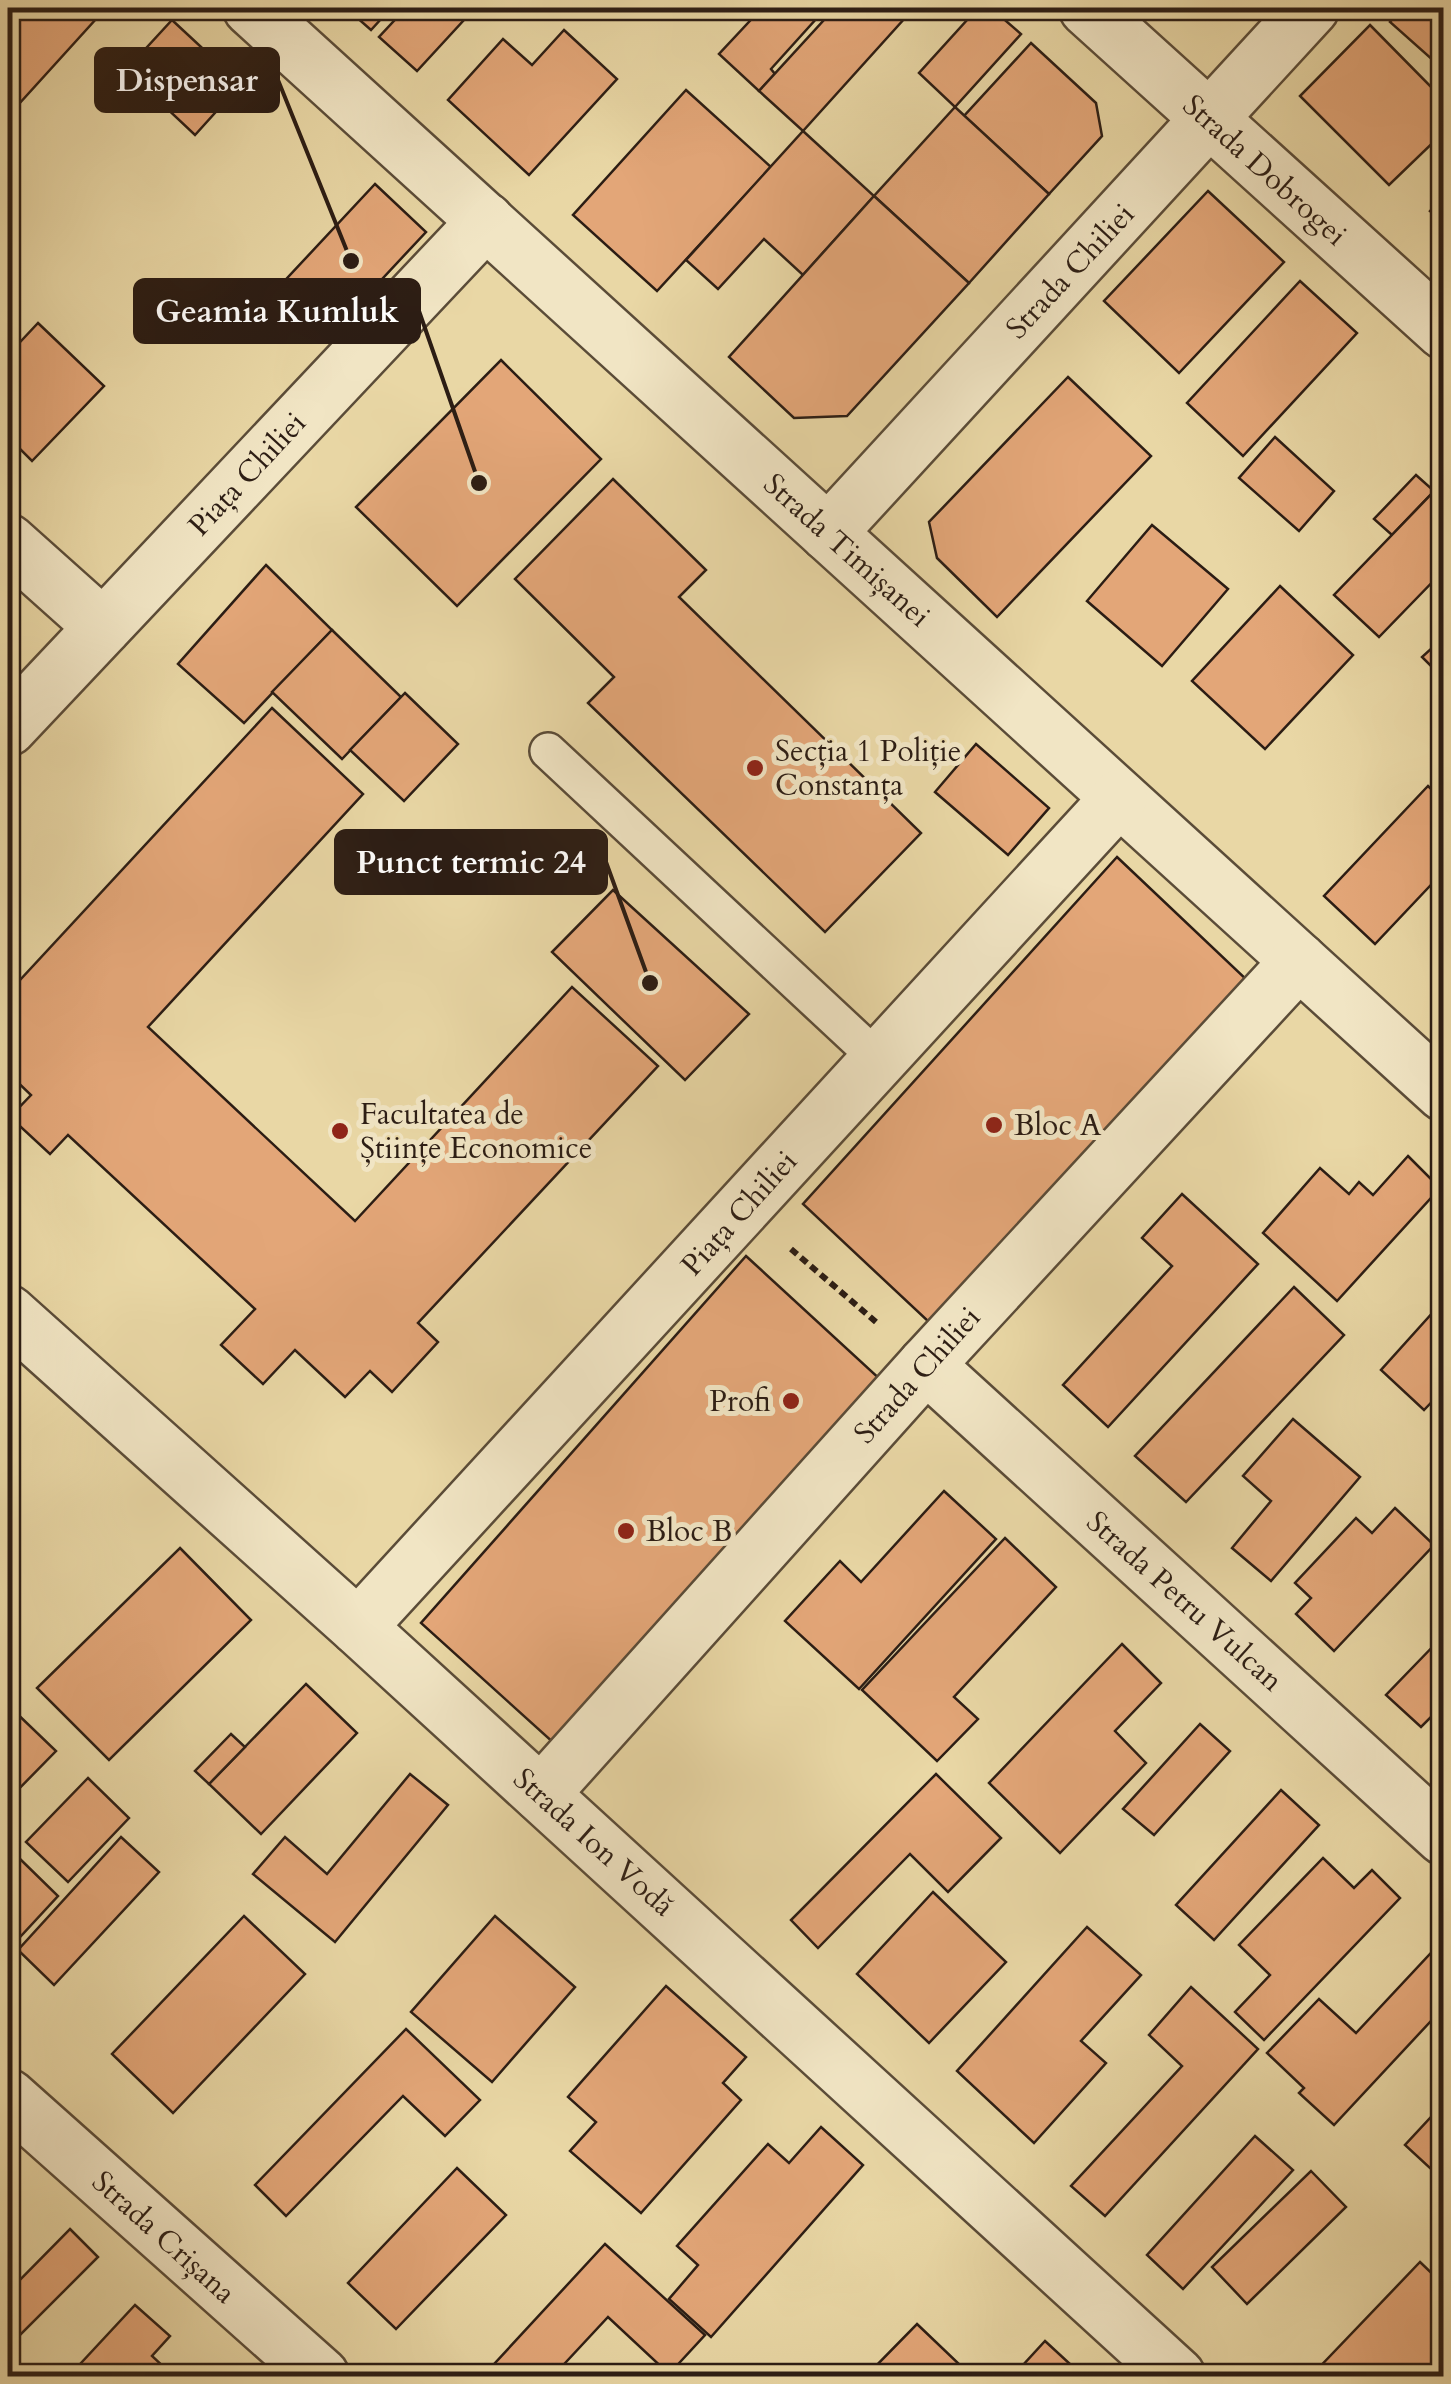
<svg xmlns="http://www.w3.org/2000/svg" width="1451" height="2384" viewBox="0 0 1451 2384" font-family="Cardo,serif">
	<rect width="100%" height="100%" fill="#e9d7a5"/>
	<filter id="stains"><feTurbulence type="fractalNoise" baseFrequency=".002" numOctaves="4"/><feColorMatrix values="0 0 0 0 .2 0 0 0 0 .09 0 0 0 0 .02 0 0 0 .5 -.17"/></filter>
	<radialGradient id="worn" r=".72"><stop offset=".6" stop-color="#630" stop-opacity="0"/><stop offset="1" stop-color="#630" stop-opacity=".3"/></radialGradient>
	<g fill="#e3a678" stroke="#2c1d14" stroke-width="2.5">
		<path d="M19 8H106L8 116V20Z"/>
		<path d="M346 8H391L371 30Z"/>
		<path d="M406 8H475L417 71 379 37Z"/>
		<path d="M762 8H826L771 69 775 74 759 91 719 54Z"/>
		<path d="M835 8H914L803 131 759 91Z"/>
		<path d="M978 8H991L1021 34 955 107 919 73Z"/>
		<path d="M1402 8H1444V70L1390 22Z"/>
		<path d="M172 20 241 84 195 135 126 70Z"/>
		<path d="M1370 25 1444 100V132L1389 185 1300 96Z"/>
		<path d="M564 30 617 79 529 175 448 100 503 39 532 65Z"/>
		<path d="M1031 43 1096 103 1102 136 1049 194 964 116Z"/>
		<path d="M686 90 771 167 657 291 573 215Z"/>
		<path d="M955 107 1049 194 969 283 874 196Z"/>
		<path d="M803 131 874 196 803 275 764 239 718 289 686 260Z"/>
		<path d="M375 184 426 232 327 338 276 290Z"/>
		<path d="M1208 191 1284 262 1179 373 1104 301Z"/>
		<path d="M1444 195V223L1430 211Z"/>
		<path d="M874 196 969 283 847 416 794 418 729 357Z"/>
		<path d="M1300 281 1357 333 1243 456 1187 403Z"/>
		<path d="M38 323 104 386 32 461 8 437V355Z"/>
		<path d="M501 360 601 459 457 606 356 507Z"/>
		<path d="M1068 377 1151 456 997 617 937 558 929 522Z"/>
		<path d="M1275 437 1334 491 1299 531 1239 478Z"/>
		<path d="M1416 475 1434 491 1392 535 1374 519Z"/>
		<path d="M613 479 706 570 679 597 921 833 825 932 588 703 614 677 515 579Z"/>
		<path d="M1444 481V570L1379 637 1334 595Z"/>
		<path d="M1152 525 1228 589 1162 666 1087 601Z"/>
		<path d="M266 565 332 630 244 723 178 664Z"/>
		<path d="M1280 586 1353 655 1265 749 1192 681Z"/>
		<path d="M332 630 401 697 342 759 272 692Z"/>
		<path d="M1444 637V679L1422 657Z"/>
		<path d="M405 693 458 744 404 801 350 750Z"/>
		<path d="M272 708 363 794 148 1027 355 1221 572 987 658 1066 418 1323 438 1342 392 1392 370 1371 345 1397 295 1350 263 1384 221 1345 255 1309 68 1135 50 1154 10 1117 31 1095 8 1073V993Z"/>
		<path d="M976 744 1049 808 1008 855 935 792Z"/>
		<path d="M1428 786 1444 801V871L1375 944 1324 896Z"/>
		<path d="M1117 857 1248 981 930 1323 803 1204Z"/>
		<path d="M613 890 749 1014 685 1080 552 952Z"/>
		<path d="M1408 1156 1440 1188 1337 1301 1263 1233 1320 1168 1349 1194 1359 1182 1373 1195Z"/>
		<path d="M1182 1194 1258 1264 1108 1427 1063 1385 1172 1266 1142 1238Z"/>
		<path d="M746 1256 882 1381 556 1745 421 1623Z"/>
		<path d="M1294 1287 1344 1335 1186 1502 1135 1456Z"/>
		<path d="M1444 1300V1389L1424 1410 1381 1370Z"/>
		<path d="M1293 1419 1360 1477 1271 1581 1232 1548 1271 1501 1243 1476Z"/>
		<path d="M944 1491 996 1539 859 1689 785 1621 840 1561 861 1582Z"/>
		<path d="M1395 1508 1434 1545 1334 1651 1296 1614 1311 1598 1295 1583 1356 1518 1372 1533Z"/>
		<path d="M1005 1538 1056 1587 954 1697 978 1719 937 1761 862 1690Z"/>
		<path d="M180 1548 251 1620 109 1760 37 1688Z"/>
		<path d="M1444 1635V1704L1421 1727 1386 1695Z"/>
		<path d="M1122 1644 1161 1683 1115 1731 1146 1763 1060 1853 989 1783Z"/>
		<path d="M306 1684 357 1733 261 1834 209 1784Z"/>
		<path d="M8 1705 56 1751 8 1800Z"/>
		<path d="M1200 1724 1230 1751 1154 1835 1123 1809Z"/>
		<path d="M231 1734 245 1747 209 1784 195 1771Z"/>
		<path d="M410 1774 448 1805 335 1942 253 1874 285 1837 327 1874Z"/>
		<path d="M936 1774 1001 1838 948 1892 910 1854 818 1948 791 1920Z"/>
		<path d="M88 1778 129 1818 68 1882 26 1842Z"/>
		<path d="M1281 1790 1319 1825 1214 1940 1176 1905Z"/>
		<path d="M121 1837 159 1872 54 1985 18 1950Z"/>
		<path d="M18 1857 58 1896 8 1950V1867Z"/>
		<path d="M1323 1858 1354 1888 1372 1870 1400 1898 1264 2040 1235 2012 1270 1975 1239 1945Z"/>
		<path d="M933 1892 1006 1962 929 2043 857 1974Z"/>
		<path d="M244 1916 305 1974 173 2113 112 2054Z"/>
		<path d="M495 1916 575 1987 492 2082 411 2012Z"/>
		<path d="M1087 1927 1141 1975 1081 2041 1106 2063 1034 2143 957 2071Z"/>
		<path d="M1444 1939V2007L1334 2125 1299 2093 1304 2088 1267 2053 1319 1999 1356 2033Z"/>
		<path d="M666 1986 746 2057 723 2083 741 2100 641 2213 570 2151 596 2122 568 2097Z"/>
		<path d="M1191 1987 1258 2049 1105 2216 1071 2186 1182 2066 1149 2035Z"/>
		<path d="M406 2029 480 2100 445 2136 403 2096 286 2216 255 2185Z"/>
		<path d="M1444 2103V2181L1405 2145Z"/>
		<path d="M821 2127 863 2165 711 2337 669 2299 698 2265 677 2246 768 2144 789 2163Z"/>
		<path d="M1255 2136 1293 2170 1183 2289 1147 2255Z"/>
		<path d="M457 2168 506 2215 396 2329 348 2283Z"/>
		<path d="M1311 2171 1346 2207 1247 2304 1212 2267Z"/>
		<path d="M70 2229 98 2257 8 2347V2292Z"/>
		<path d="M605 2244 705 2335 669 2374 608 2317 553 2376H483Z"/>
		<path d="M1420 2262 1444 2285V2376H1311Z"/>
		<path d="M135 2305 170 2336 152 2356 166 2369 160 2376H69Z"/>
		<path d="M917 2324 960 2365 949 2376H866Z"/>
		<path d="M1045 2341 1083 2376H1013Z"/>
	</g>
	<g fill="none" stroke-linecap="round" stroke-linejoin="round">
		<g stroke="#5b4c38" stroke-width="40">
			<path id="lane" d="M548 751 878 1059"/>
		</g>
		<g stroke="#5b4c38" stroke-width="60">
			<g id="street">
				<path d="M251 8 1444 1093"/>
				<path d="M1087 8 1444 331"/>
				<path d="M828 533 1311 8"/>
				<path d="M8 542 103 627"/>
				<path d="M8 728 486 221"/>
				<path d="M8 1313 358 1627 1177 2376"/>
				<path d="M926 1365 1444 1837"/>
				<path d="M358 1627 1119 798"/>
				<path d="M541 1794 926 1365 1299 961"/>
				<path d="M8 2097 321 2376"/>
			</g>
		</g>
		<path stroke="#2c1d14" stroke-width="6" stroke-dasharray="8 5" stroke-linecap="butt" d="M791 1249 876 1322"/>
		<use href="#lane" stroke="#f1e5c4" stroke-width="35"/>
		<use href="#street" stroke="#f1e5c4" stroke-width="55"/>
	</g>
	<g fill="#8f2418" stroke="#f1e5c4" stroke-width="4">
		<circle cx="755" cy="768" r="10"/>
		<circle cx="994" cy="1125" r="10"/>
		<circle cx="340" cy="1131" r="10"/>
		<circle cx="791" cy="1401" r="10"/>
		<circle cx="626" cy="1531" r="10"/>
	</g>
	<g text-anchor="middle" stroke-width="10" stroke-linejoin="round" paint-order="stroke">
		<g font-size="30" fill="#2c1d14" stroke="#f1e5c4">
			<text transform="translate(1265 170) rotate(42)" y="10">Strada Dobrogei</text>
			<text transform="translate(1070 271) rotate(-47)" y="10">Strada Chiliei</text>
			<text transform="translate(247 474) rotate(-47)" y="10">Piața Chiliei</text>
			<text transform="translate(847 550) rotate(42)" y="10">Strada Timișanei</text>
			<text transform="translate(739 1213) rotate(-48)" y="10">Piața Chiliei</text>
			<text transform="translate(917 1375) rotate(-48)" y="10">Strada Chiliei</text>
			<text transform="translate(1185 1601) rotate(42)" y="10">Strada Petru Vulcan</text>
			<text transform="translate(594 1842) rotate(42)" y="10">Strada Ion Vodă</text>
			<text transform="translate(164 2237) rotate(42)" y="10">Strada Crișana</text>
		</g>
		<g font-size="30" fill="#2c1d14" stroke="#f1e5c4" text-anchor="start">
			<text x="775" y="761">Secția 1 Poliție<tspan x="775" dy="34">Constanța</tspan></text>
			<text x="360" y="1124">Facultatea de<tspan x="360" dy="34">Științe Economice</tspan></text>
			<text x="1014" y="1135">Bloc A</text>
			<text x="771" y="1411" text-anchor="end">Profi</text>
			<text x="646" y="1541">Bloc B</text>
		</g>
	</g>
	<path fill="none" stroke="#2c1d14" stroke-width="4" d="M351 261L278 80M479 483L419 311M650 983L606 862"/>
	<g fill="#2c1d14" stroke="#f1e5c4" stroke-width="4">
		<circle cx="351" cy="261" r="10"/>
		<circle cx="479" cy="483" r="10"/>
		<circle cx="650" cy="983" r="10"/>
	</g>
	<g fill="#2c1d14" stroke="#2c1d14" stroke-width="4">
		<rect x="96" y="49" width="182" height="62" rx="10"/>
		<rect x="135" y="280" width="284" height="62" rx="10"/>
		<rect x="336" y="831" width="270" height="62" rx="10"/>
	</g>
	<g font-size="32" text-anchor="middle" font-weight="bold" fill="#fff">
		<text x="187" y="91">Dispensar</text>
		<text x="277" y="322">Geamia Kumluk</text>
		<text x="471" y="873">Punct termic 24</text>
	</g>
	<rect width="1451" height="2384" fill="none" stroke="#e9d7a5" stroke-width="40"/>
	<rect x="10" y="10" width="1431" height="2364" fill="none" stroke="#2c1d14" stroke-width="5"/>
	<rect x="20" y="20" width="1411" height="2344" fill="none" stroke="#2c1d14" stroke-width="2.5"/>
	<rect width="100%" height="100%" filter="url(#stains)"/>
	<rect width="100%" height="100%" fill="url(#worn)"/>
</svg>
